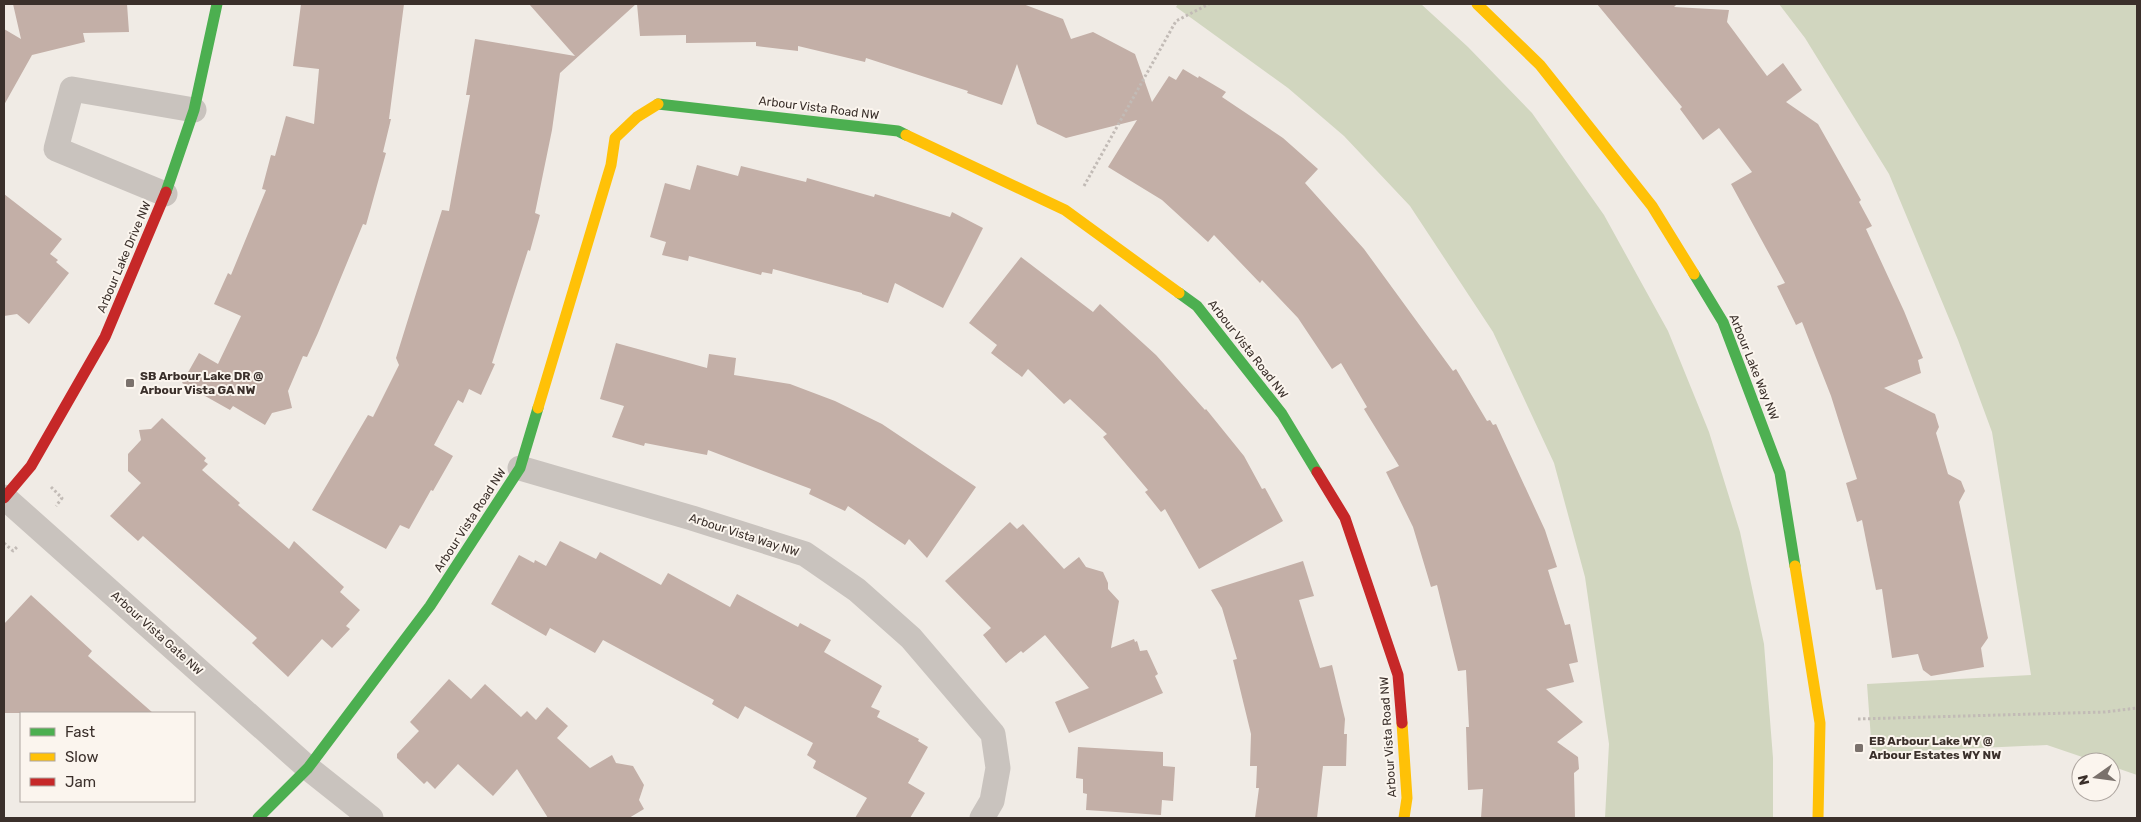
<svg xmlns="http://www.w3.org/2000/svg" width="2141" height="822" viewBox="0 0 2141 822" font-family="Rubik,sans-serif">
	<rect width="100%" height="100%" fill="#f0ebe5"/>
	<g fill="#d1d6bf">
		<path d="M1178 4H1421L1468 47 1532 113 1604 215 1668 331 1709 432 1740 532 1764 644 1773 758V818H1605L1609 744 1585 577 1554 463 1493 332 1410 206 1344 136 1288 88 1176 7Z"/>
		<path d="M1779 4H2137V775L2111 766V762H2097L2047 745 1872 753 1867 684 2031 675 1992 432 1958 340 1889 174 1805 38Z"/>
	</g>
	<g fill="#c3afa7">
		<path d="M13 4H127L129 32 83 33 85 42 32 55 4 105V29L21 39Z"/>
		<path d="M301 4H404L389 119H391L383 152 386 153 366 225 363 224 318 333 307 357 303 356 288 391 292 408 272 413 265 425 233 406 230 410 182 383 199 353 218 364 241 316 214 304 228 273 231 275 266 190 262 189 271 155 275 156 286 116 314 124 319 69 293 66Z"/>
		<path d="M529 4H636L560 73 552 130 535 213 540 215 530 251 528 250 492 363 495 364 481 395 469 389 463 403 458 400 434 445 453 456 433 491 431 490 409 529 400 525 386 549 312 510 368 415 373 417 399 365 396 358 442 210 449 211 470 95H466L475 39 575 56Z"/>
		<path d="M637 4H1023L1063 19 1071 39 1093 32 1135 54 1152 102 1169 76 1176 80 1183 69 1198 78 1199 76 1226 92 1222 97 1283 138 1318 169 1305 183 1364 249 1453 371 1456 369 1487 421 1490 420 1493 425 1496 424 1545 530 1557 567 1548 570 1565 625 1570 624 1578 662 1569 664 1574 682 1546 689 1583 722 1557 742 1578 757 1579 769 1574 773 1575 818H1481L1483 789 1468 790 1466 727H1469L1466 670 1458 671 1437 585 1431 587 1413 527 1386 472 1399 466 1364 409 1367 407 1341 363 1332 369 1298 318 1262 280 1260 283 1214 235 1208 242 1162 200 1108 167 1137 120 1066 138 1037 124 1017 64 1002 105 967 93 968 91 866 58 865 62 798 46V51L756 46V42L686 43V35L640 36Z"/>
		<path d="M1597 4H1677L1674 7 1729 10 1727 22 1767 76 1783 63 1802 90 1786 102 1818 124 1861 200 1859 202 1872 226 1866 229 1904 311 1923 358 1918 360 1921 373 1884 388 1935 414 1939 427 1936 433 1948 474 1961 481 1965 491 1959 502 1988 638 1981 648 1984 667 1931 676 1923 670 1918 654 1892 658 1882 589 1876 590 1862 520 1857 522 1846 483 1857 479 1831 396 1802 322 1796 325 1777 286 1785 283 1731 184 1752 172 1719 128 1703 140 1680 109 1682 107Z"/>
		<path d="M697 165 738 176 741 166 806 182 807 178 874 197 875 194 950 217 952 212 983 228 943 308 895 283 888 303 862 294V293L773 269 772 274 762 272 761 275 689 256 688 261 662 255 666 242 650 237 665 183 690 190Z"/>
		<path d="M4 194 62 239 50 254 58 260 56 262 69 273 29 324 17 314 4 316Z"/>
		<path d="M1021 257 1093 312 1100 304 1156 355 1205 410 1206 409 1244 456 1262 489 1265 488 1283 521 1199 569 1165 509 1161 512 1145 492 1148 490 1103 437 1107 434 1070 399 1064 404 1028 369 1022 377 991 353 997 345 969 323Z"/>
		<path d="M616 343 707 368 709 354 736 358 734 375 790 384 835 401 882 424 976 487 927 558 909 539 905 545 848 506 845 511 809 494 811 489 708 450 707 455 645 443 644 446 612 437 624 406 600 399Z"/>
		<path d="M162 418 206 458 204 461 208 464 202 470 240 503 238 505 289 549 294 541 344 587 340 592 360 610 346 626 350 629 332 648 322 639 288 677 252 643 257 638 143 536 138 541 110 516 141 483 128 471V454L141 440 139 430 151 429Z"/>
		<path d="M1010 522 1017 529 1023 524 1064 569 1079 557 1086 567 1103 572 1108 583V589L1119 601 1111 648 1134 639 1135 642 1137 641 1140 651 1147 650 1158 674 1155 676 1163 693 1069 733 1055 702 1089 688 1045 635 1023 653 1021 651 1006 663 1000 656 983 635 991 628 945 581Z"/>
		<path d="M560 541 596 559 600 552 661 585 668 573 730 607 737 594 798 627 800 623 831 640 824 652 882 686 871 707 880 711 877 717 919 739 918 741 928 747 908 783 925 793 910 818H855L867 798 813 768 816 761 807 755 813 743 745 706 738 719 712 704 714 700 603 640 595 653 550 628 546 636 491 604 519 555 534 563 535 560 546 566Z"/>
		<path d="M1303 561 1314 596 1299 600 1320 668 1332 665 1345 719 1344 734H1347L1346 766H1323L1317 818H1255L1259 788H1256L1257 766H1250L1251 734 1233 660 1237 659 1222 608 1211 590Z"/>
		<path d="M31 595 92 651 88 656 153 713H4V624Z"/>
		<path d="M449 679 471 699 485 684 521 717 527 711 536 720 547 707 568 726 557 738 590 768 612 755 616 763 633 766 644 785 639 800 644 809 629 818H548L517 769 493 796 458 764 435 789 427 781 424 784 397 758V754L419 731 410 722Z"/>
		<path d="M1078 747 1163 752V766L1175 767 1173 801 1162 800 1161 815 1086 810 1087 794 1083 793V779L1076 778Z"/>
	</g>
	<g fill="none" stroke-linecap="round" stroke-linejoin="round">
		<g stroke="#c2bbb6" stroke-width="3" stroke-dasharray="2.5 2.5" stroke-linecap="butt">
			<path d="M1084 186 1176 21 1209 4"/>
			<path d="M51 487 62 498 56 506"/>
			<path d="M4 543 13 551 17 547"/>
			<path d="M1858 719 2105 712 2137 708"/>
		</g>
		<g stroke="#c9c3be" stroke-width="25">
			<path d="M165 194 56 149 72 89 194 110"/>
			<path d="M520 468 692 518 805 554 857 590 911 638 993 734 998 768 992 801 982 818"/>
			<path d="M4 497 308 768 371 818"/>
		</g>
		<g stroke="#4caf50" stroke-width="11">
			<path d="M658 104 898 131 906 135"/>
			<path d="M166 192 194 110 217 4"/>
			<path d="M1694 274 1723 322 1780 473 1795 566"/>
			<path d="M1179 293 1197 306 1282 414 1317 472"/>
			<path d="M258 818 308 768 430 606 520 468 538 408"/>
		</g>
		<g stroke="#ffc107" stroke-width="11">
			<path d="M1477 4 1540 65 1652 206 1694 274"/>
			<path d="M906 135 1065 210 1179 293"/>
			<path d="M538 408 611 165 615 138 637 117 658 104"/>
			<path d="M1795 566 1820 723 1818 818"/>
			<path d="M1402 723 1407 798 1404 818"/>
		</g>
		<g stroke="#c62828" stroke-width="11">
			<path d="M1317 472 1345 518 1398 675 1402 723"/>
			<path d="M4 498 31 466 105 337 166 192"/>
		</g>
	</g>
	<g fill="#7a716c" stroke="#fbf5ee" stroke-width="2">
		<rect x="125" y="378" width="10" height="10" rx="2.5"/>
		<rect x="1854" y="743" width="10" height="10" rx="2.5"/>
	</g>
	<g text-anchor="middle" stroke-width="4" stroke-linejoin="round" paint-order="stroke">
		<g font-size="12" fill="#3b302b" stroke="#fbf5ee">
			<text transform="translate(819 108) rotate(7)" y="4">Arbour Vista Road NW</text>
			<text transform="translate(124 257) rotate(-67)" y="4">Arbour Lake Drive NW</text>
			<text transform="translate(1248 349) rotate(52)" y="4">Arbour Vista Road NW</text>
			<text transform="translate(1754 367) rotate(68)" y="4">Arbour Lake Way NW</text>
			<text transform="translate(470 520) rotate(-57)" y="4">Arbour Vista Road NW</text>
			<text transform="translate(744 535) rotate(18)" y="4">Arbour Vista Way NW</text>
			<text transform="translate(157 633) rotate(42)" y="4">Arbour Vista Gate NW</text>
			<text transform="translate(1388 737) rotate(-94)" y="4">Arbour Vista Road NW</text>
		</g>
		<g font-size="12" font-weight="bold" fill="#3b302b" stroke="#fbf5ee" text-anchor="start">
			<text x="140" y="380">SB Arbour Lake DR @<tspan x="140" dy="14">Arbour Vista GA NW</tspan></text>
			<text x="1869" y="745">EB Arbour Lake WY @<tspan x="1869" dy="14">Arbour Estates WY NW</tspan></text>
		</g>
	</g>
	<rect width="2141" height="822" fill="none" stroke="#3b302b" stroke-width="10"/>
	<rect x="20" y="712" width="175" height="90" fill="#fbf5ee" stroke="#aea6a0"/>
	<rect x="30" y="728" width="25" height="8" fill="#4caf50" stroke="#aea6a0"/>
	<text x="65" y="737" font-size="15" fill="#3b302b">Fast</text>
	<rect x="30" y="753" width="25" height="8" fill="#ffc107" stroke="#aea6a0"/>
	<text x="65" y="762" font-size="15" fill="#3b302b">Slow</text>
	<rect x="30" y="778" width="25" height="8" fill="#c62828" stroke="#aea6a0"/>
	<text x="65" y="787" font-size="15" fill="#3b302b">Jam</text>
	<g transform="translate(2096 777) rotate(256)"><circle r="24" fill="#fbf5ee" stroke="#aea6a0"/>
	<path d="M0-4L9 19L0 12L-9 19Z" fill="#7a716c"/>
	<text y="-8" font-size="14" font-weight="bold" text-anchor="middle" fill="#3b302b">N</text>
	</g>
</svg>
